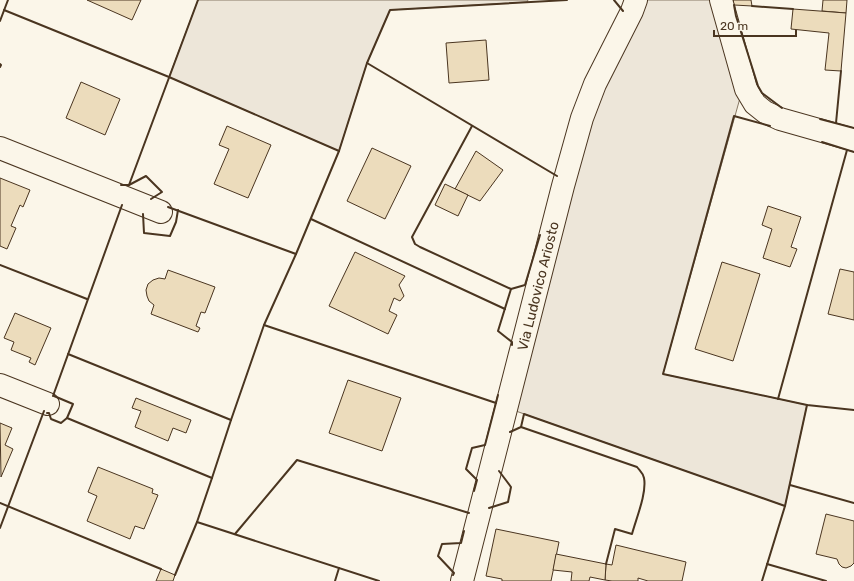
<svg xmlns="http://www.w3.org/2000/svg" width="854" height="581" viewBox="0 0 854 581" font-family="Rubik,sans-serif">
	<rect width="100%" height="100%" fill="#fbf6e9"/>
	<g fill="#ede6d9" stroke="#887966">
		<path d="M198 0H528L527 2 390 10 367 63 339 151 169 77Z"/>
		<path d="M642 0H710L740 98 663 374 807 405 785 506 513 410 588 122Z"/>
	</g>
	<g fill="#ecdcbc" stroke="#4a3520">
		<path d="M87 0H141L132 20Z"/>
		<path d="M733 0H751L752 6 734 5Z"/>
		<path d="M823 0H847L846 13 822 11Z"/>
		<path d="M793 9 846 13 841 71 825 70 829 33 791 29Z"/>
		<path d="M486 40 489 80 449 83 446 43Z"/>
		<path d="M81 82 120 99 105 135 66 118Z"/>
		<path d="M227 126 271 145 248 198 214 184 229 149 219 145Z"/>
		<path d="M372 148 411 166 385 219 347 201Z"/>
		<path d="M476 151 503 170 480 201 455 189Z"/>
		<path d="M0 178 30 190 23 207 20 205 11 226 16 228 7 249 0 246Z"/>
		<path d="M445 184 468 195 458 216 435 205Z"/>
		<path d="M768 206 801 217 791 247 797 249 790 267 763 258 772 229 762 225Z"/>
		<path d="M355 252 405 276 399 285 404 296 400 301 394 298 389 311 397 315 388 334 329 306Z"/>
		<path d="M722 262 760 274 733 361 695 349Z"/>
		<path d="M840 269 854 272V320L828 314Z"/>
		<path d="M168 270 215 287 205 313 201 312 196 326 200 328 198 332 151 314 154 305 149 301 147 296 146 290 148 284 153 280 159 278 165 279Z"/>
		<path d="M15 313 51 328 35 365 29 362 31 358 11 350 14 342 4 338Z"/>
		<path d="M348 380 401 398 382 451 329 433Z"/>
		<path d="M136 398 191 420 186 433 173 428 168 441 135 427 141 411 132 408Z"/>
		<path d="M0 423 12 428 5 445 13 449 1 477Z"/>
		<path d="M98 467 153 489 152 493 158 495 144 529 135 526 130 539 87 521 97 496 88 492Z"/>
		<path d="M826 514 854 521V563L851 566 846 568 842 567 839 564 837 559 816 554Z"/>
		<path d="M496 529 559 542 551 581H502V579L486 576Z"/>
		<path d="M616 545 686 562 682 581H648L638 578V581H612L605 580 606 564 612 565Z"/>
		<path d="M556 554 606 564 605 580 590 577 589 581H571L572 572 553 570Z"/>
		<path d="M161 569 175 575 173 581H156Z"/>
	</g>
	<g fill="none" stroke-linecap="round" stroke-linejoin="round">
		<g stroke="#4a3520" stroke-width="24">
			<g id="minor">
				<path d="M721 0 746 89 755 104 765 112 780 119 854 140"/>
				<path d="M0 148 161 212"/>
				<path d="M0 385 48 404"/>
				<path d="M462 581 563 186 582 118 595 84 632 11 636 0"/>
			</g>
		</g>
		<use href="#minor" stroke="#fbf6e9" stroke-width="22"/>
		<g stroke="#4a3520" stroke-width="2">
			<path d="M614 0 623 11"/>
			<path d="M734 5 736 16 758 86 762 93 782 108"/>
			<path d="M752 6 793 9"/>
			<path d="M4 10 169 77 339 151"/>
			<path d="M0 21 8 0"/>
			<path d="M367 63 557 176"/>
			<path d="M0 64 1 65 0 67"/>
			<path d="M820 119 854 128"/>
			<path d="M836 123 841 71"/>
			<path d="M472 126 412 237 415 244 420 247 511 289"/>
			<path d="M770 126 734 116 663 374 807 405 854 410"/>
			<path d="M822 142 854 152"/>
			<path d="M121 185H129L146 176 162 192 151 199"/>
			<path d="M129 185 198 0"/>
			<path d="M168 207 296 254"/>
			<path d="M143 214 144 233 170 236 176 222 178 210"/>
			<path d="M311 219 505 309"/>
			<path d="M0 265 87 299"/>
			<path d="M264 325 496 403"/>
			<path d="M512 345V342L498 331 511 289 525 285 540 235"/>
			<path d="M68 354 231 420"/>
			<path d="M53 396 122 205"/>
			<path d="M778 399 847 150"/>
			<path d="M47 413H49L51 419 61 423 67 418 73 404 54 396"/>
			<path d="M67 418 212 478"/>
			<path d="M521 427 637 467C640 471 643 473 644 478 647 493 636 519 632 534L615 529 606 564"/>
			<path d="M510 432 521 427 524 414 785 506"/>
			<path d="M790 485 854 503"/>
			<path d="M474 491 477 480 466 469 472 448 485 445 498 395"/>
			<path d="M0 503 161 569"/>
			<path d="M489 508 508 502 511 487 499 471"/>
			<path d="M197 522 379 581"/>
			<path d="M0 528 44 411"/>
			<path d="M235 534 297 460 469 513"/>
			<path d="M767 564 826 581"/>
			<path d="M175 575 197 522 212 478 231 420 264 325 296 254 339 151 367 63 390 10 567 0"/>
			<path d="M453 575 454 573 438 556 442 544 461 543 464 531"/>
			<path d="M335 581 339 568"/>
			<path d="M762 581 785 506 807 405"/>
		</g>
	</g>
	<g text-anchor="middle" stroke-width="3" stroke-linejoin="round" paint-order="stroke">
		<g font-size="14" fill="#4a3520" stroke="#fbf6e9">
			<text transform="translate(538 286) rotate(-76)" y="5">Via Ludovico Ariosto</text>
		</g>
	</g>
	<path d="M714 30v6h82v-6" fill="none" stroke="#4a3520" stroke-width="2"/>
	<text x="720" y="30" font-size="12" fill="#4a3520" stroke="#fbf6e9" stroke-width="3" paint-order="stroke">20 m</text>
</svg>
